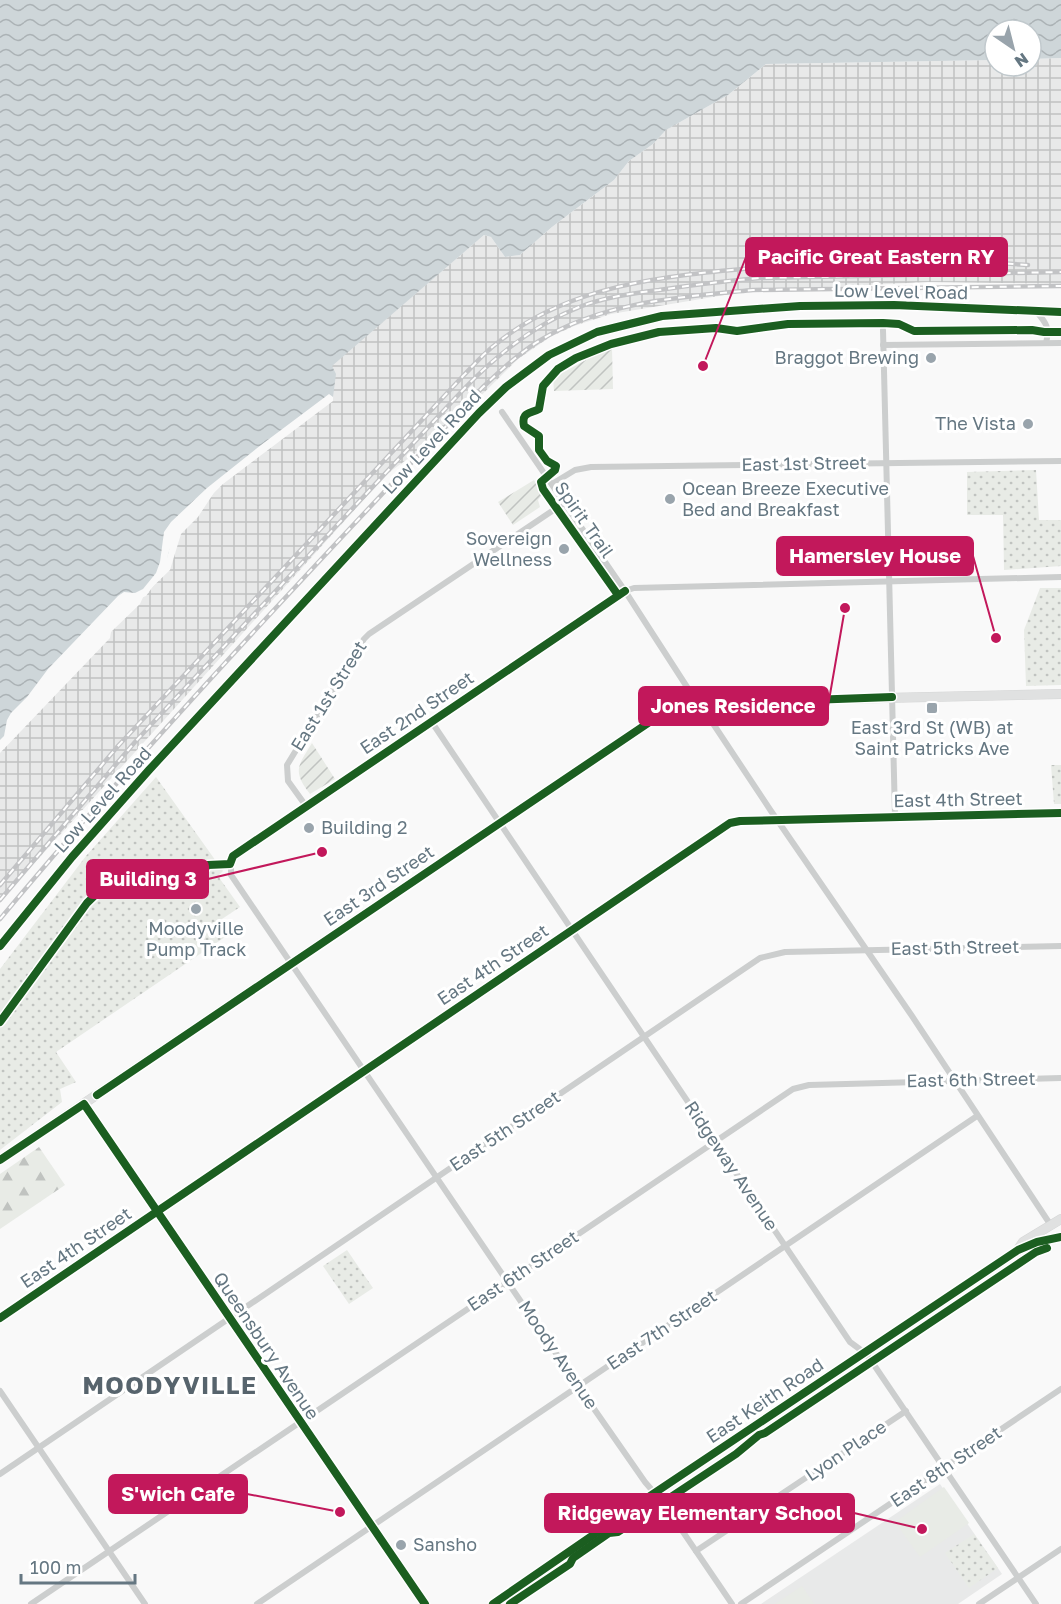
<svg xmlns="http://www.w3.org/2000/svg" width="1061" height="1604" viewBox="0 0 1061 1604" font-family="'Golos Text',sans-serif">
	<defs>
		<pattern id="industrial-grid" width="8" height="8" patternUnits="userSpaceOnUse" patternTransform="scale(1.5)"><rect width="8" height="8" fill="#e8e9e9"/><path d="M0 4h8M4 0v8" fill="none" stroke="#c0c2c2"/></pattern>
		<pattern id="forest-firs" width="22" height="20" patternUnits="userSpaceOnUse" patternTransform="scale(1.5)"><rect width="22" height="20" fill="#e8ebe6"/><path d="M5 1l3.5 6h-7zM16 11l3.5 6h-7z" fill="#c0c3c0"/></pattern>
		<pattern id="park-dots" width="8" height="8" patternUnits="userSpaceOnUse" patternTransform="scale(1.5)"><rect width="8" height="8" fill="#e8ebe6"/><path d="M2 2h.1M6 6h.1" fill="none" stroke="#c0c3c0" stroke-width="1.8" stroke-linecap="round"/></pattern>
		<pattern id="garden-furrows" width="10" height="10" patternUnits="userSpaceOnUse" patternTransform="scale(1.5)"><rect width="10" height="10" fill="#e8ebe6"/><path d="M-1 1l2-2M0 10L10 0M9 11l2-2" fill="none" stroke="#c0c3c0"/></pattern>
		<pattern id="water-waves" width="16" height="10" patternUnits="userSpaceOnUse" patternTransform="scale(1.5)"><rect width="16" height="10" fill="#ced6d9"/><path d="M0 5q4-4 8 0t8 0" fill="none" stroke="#abb2b5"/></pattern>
	</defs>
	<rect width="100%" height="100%" fill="#f9f9f9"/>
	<path fill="#e8e9e9" d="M940 1484 1002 1574 958 1604H761Z"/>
	<path fill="url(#industrial-grid)" d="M1061 58V284L928 282 749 291 611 314 574 326 550 337 518 359 443 433 387 474 0 901V753L110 638 111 632 140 604 144 595 170 570 181 534 198 517 221 482 331 366 484 235 491 237 505 257 520 255 552 227 614 180 629 161 653 144 666 130 728 95 766 64 995 60V66H1031V59Z"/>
	<g fill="#e8ebe6">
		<path d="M944 1487 969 1523 920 1557 895 1522Z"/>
		<path d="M802 1586 814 1604H775Z"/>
	</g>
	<path fill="url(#forest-firs)" d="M39 1147 65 1185 0 1229V1174Z"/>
	<g fill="url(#park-dots)">
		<path d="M1036 470 1039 520H1061V566L1004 570 1003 515H967V472Z"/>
		<path d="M1040 588H1061V685L1026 686 1024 630Z"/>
		<path d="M1051 765H1061V804H1054Z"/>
		<path d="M156 777 223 871 219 875 220 879 240 907 216 923 225 937 56 1052 76 1082 60 1089 62 1102 0 1150V969L86 856Z"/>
		<path d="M347 1250 373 1288 349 1304 323 1266Z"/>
		<path d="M974 1534 998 1568 969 1588 945 1553Z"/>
	</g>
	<g fill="url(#garden-furrows)">
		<path d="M612 349 613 389 554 391 553 378 595 355Z"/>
		<path d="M534 480 542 495 538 500 540 507 513 525 498 502Z"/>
		<path d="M312 743 335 779 310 794C292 771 298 766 312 743Z"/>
	</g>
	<path fill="url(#water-waves)" d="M0 0H1061V58L1031 59V30H995V60L766 64 728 95 666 130 653 144 629 161 614 180 552 227 520 255 505 257 491 237 484 235 332 366 336 374 333 397 295 427 249 459 175 527 165 566 144 595 127 597 11 719 7 736 0 744Z"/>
	<path fill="#f9f9f9" d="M329 394 333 397V401L223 484 177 529 168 554 167 567 146 596 136 600 124 601 14 721 10 738 0 747V740L4 736 7 720 11 713 27 697 48 669 118 596 124 592 135 593 143 589 156 573 160 562 164 532 171 522 207 488 261 445Z"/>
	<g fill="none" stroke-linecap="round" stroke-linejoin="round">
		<g stroke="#d5d6d6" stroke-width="10">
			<g id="secondary">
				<path d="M0 946 72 857 149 770 479 413 506 387 549 355 597 332 662 316 800 306 894 305 1061 312"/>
				<path d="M84 1104 425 1604"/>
				<path d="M0 1160 660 715C676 707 691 704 709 702L1061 694"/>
				<path d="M1019 1248 1023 1242 1061 1219"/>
				<path d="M493 1604 647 1498 1018 1250 1037 1242 1061 1237"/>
			</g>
		</g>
		<g stroke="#cccece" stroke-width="6">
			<path d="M1036 311C1046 323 1050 327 1046 343"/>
			<path d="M883 330 895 816"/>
			<path d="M883 345 1061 343"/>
			<path d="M502 412 625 591 698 704 710 719 771 811 912 1016 1050 1224"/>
			<path d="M552 484 575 470 591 467 1061 461"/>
			<path d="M431 721 850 1342 865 1353 872 1362 1036 1604"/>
			<path d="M306 806 288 781 287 765 364 639 369 634 564 503"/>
			<path d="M0 1318 730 823 740 821 1061 813"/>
			<path d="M0 1391 145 1604"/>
			<path d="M0 1474 760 958 785 952 1061 946"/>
			<path d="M696 1551 906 1411"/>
			<path d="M31 1604 793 1089 809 1085 846 1084 1061 1078"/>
			<path d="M257 1604 977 1116"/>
			<path d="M732 1604 664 1504 645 1482 583 1393 231 875V860L378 757 625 591 634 588 1061 577"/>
			<path d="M741 1604 1061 1389"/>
			<path d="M979 1604 1061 1549"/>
		</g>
		<use href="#secondary" stroke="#e0e1e1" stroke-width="9"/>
		<g stroke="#c2c3c5" stroke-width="4.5">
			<g id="rail">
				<path d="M0 885 118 746 463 376C474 365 484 353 496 344 568 285 664 276 753 268L999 263 1028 265"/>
				<path d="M0 900 135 742 462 391C496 355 535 324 582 306 606 297 633 293 659 290 692 285 726 281 760 278L1061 272"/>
				<path d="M0 919C153 736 318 562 482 388 500 371 518 354 539 341 602 302 680 297 753 290L1061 286"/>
			</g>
		</g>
		<use href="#rail" stroke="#fff" stroke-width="2" stroke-dasharray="7" stroke-linecap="butt"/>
		<g stroke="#fff" stroke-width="11">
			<g id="cycleway">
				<path d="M618 595 543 489 541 482 555 470 556 466 547 461 539 450V436L524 426C521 412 530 414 539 409L543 386 558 369 576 358 611 344 659 332 716 328 737 331 788 324 883 323 899 324 914 331 1032 330 1044 332H1061"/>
				<path d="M698 704 892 697"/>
				<path d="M0 946 72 857 149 770 479 413 506 387 549 355 597 332 662 316 800 306 894 305 1061 312"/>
				<path d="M0 1022 87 903C103 886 142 858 167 869 174 872 178 880 184 885 197 884 200 873 208 865L230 864 233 856 625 591"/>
				<path d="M97 1095 660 715 680 707"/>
				<path d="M0 1160 84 1104 425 1604"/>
				<path d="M0 1318 730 823 740 821 1061 813"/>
				<path d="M493 1604 647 1498 1018 1250 1037 1242 1061 1237"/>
				<path d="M510 1604 570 1564 573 1558 609 1533 618 1532 736 1454 759 1435 765 1433 1036 1252 1047 1248"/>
			</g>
		</g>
		<use href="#cycleway" stroke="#1b5e20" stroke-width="8"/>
	</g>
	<g fill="#99a4ac" stroke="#fff" stroke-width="2">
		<circle cx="931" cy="358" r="6"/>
		<circle cx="1028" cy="424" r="6"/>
		<circle cx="670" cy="499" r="6"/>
		<circle cx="564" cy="549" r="6"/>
		<rect x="926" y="702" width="12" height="12" rx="3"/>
		<circle cx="309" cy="828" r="6"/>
		<circle cx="196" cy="909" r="6"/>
		<circle cx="401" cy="1545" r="6"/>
	</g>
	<g text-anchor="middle" stroke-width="6" stroke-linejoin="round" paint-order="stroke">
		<g font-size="18" fill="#657782" stroke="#fff">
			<text transform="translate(901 292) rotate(1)" y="6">Low Level Road</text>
			<text transform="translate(432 442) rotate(-47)" y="6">Low Level Road</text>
			<text transform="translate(804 464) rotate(-1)" y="6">East 1st Street</text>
			<text transform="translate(584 520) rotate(55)" y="6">Spirit Trail</text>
			<text transform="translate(329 696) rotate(-58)" y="6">East 1st Street</text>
			<text transform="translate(417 713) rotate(-34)" y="6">East 2nd Street</text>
			<text transform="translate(103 800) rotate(-48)" y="6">Low Level Road</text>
			<text transform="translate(958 800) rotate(-1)" y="6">East 4th Street</text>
			<text transform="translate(379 886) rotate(-34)" y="6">East 3rd Street</text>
			<text transform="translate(955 948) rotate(-1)" y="6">East 5th Street</text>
			<text transform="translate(493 965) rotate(-34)" y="6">East 4th Street</text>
			<text transform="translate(971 1080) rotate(-1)" y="6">East 6th Street</text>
			<text transform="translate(505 1131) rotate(-34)" y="6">East 5th Street</text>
			<text transform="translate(731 1166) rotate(56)" y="6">Ridgeway Avenue</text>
			<text transform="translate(76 1248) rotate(-34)" y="6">East 4th Street</text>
			<text transform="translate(523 1271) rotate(-34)" y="6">East 6th Street</text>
			<text transform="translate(662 1330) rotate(-34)" y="6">East 7th Street</text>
			<text transform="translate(266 1346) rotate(56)" y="6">Queensbury Avenue</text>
			<text transform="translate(558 1355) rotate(56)" y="6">Moody Avenue</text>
			<text transform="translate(765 1401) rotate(-34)" y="6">East Keith Road</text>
			<text transform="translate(846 1451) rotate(-34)" y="6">Lyon Place</text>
			<text transform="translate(946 1467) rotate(-34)" y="6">East 8th Street</text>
		</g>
		<g font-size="18" fill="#657782" stroke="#fff" text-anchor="end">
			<text x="919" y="364">Braggot Brewing</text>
			<text x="1016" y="430">The Vista</text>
			<text x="682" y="495" text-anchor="start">Ocean Breeze Executive<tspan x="682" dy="21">Bed and Breakfast</tspan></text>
			<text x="552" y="545">Sovereign<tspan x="552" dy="21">Wellness</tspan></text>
			<text x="932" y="734" text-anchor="middle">East 3rd St (WB) at<tspan x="932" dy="21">Saint Patricks Ave</tspan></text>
			<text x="321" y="834" text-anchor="start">Building 2</text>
			<text x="196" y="935" text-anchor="middle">Moodyville<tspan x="196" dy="21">Pump Track</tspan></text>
			<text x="413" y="1551" text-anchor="start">Sansho</text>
		</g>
		<g font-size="24" font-weight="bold" letter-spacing="1.5" fill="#57646d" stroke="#fff">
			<text x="170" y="1394">MOODYVILLE</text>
		</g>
	</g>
	<path fill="none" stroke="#c2185b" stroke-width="2" d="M703 366L746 257M996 638L973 556M845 608L828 706M322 852L208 879M340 1512L247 1494M922 1529L854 1513"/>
	<g fill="#c2185b" stroke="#fff" stroke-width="2">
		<circle cx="703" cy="366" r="6"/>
		<circle cx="996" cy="638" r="6"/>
		<circle cx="845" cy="608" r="6"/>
		<circle cx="322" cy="852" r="6"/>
		<circle cx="340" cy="1512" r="6"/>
		<circle cx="922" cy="1529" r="6"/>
	</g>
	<g fill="#c2185b" stroke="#c2185b" stroke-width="2">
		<rect x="746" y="238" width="261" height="38" rx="6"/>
		<rect x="777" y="537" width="196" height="38" rx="6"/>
		<rect x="639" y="687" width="189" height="38" rx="6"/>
		<rect x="87" y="860" width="121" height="38" rx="6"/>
		<rect x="109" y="1475" width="138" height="38" rx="6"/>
		<rect x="545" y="1494" width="309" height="38" rx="6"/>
	</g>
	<g font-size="20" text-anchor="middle" font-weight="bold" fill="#fff">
		<text x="876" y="264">Pacific Great Eastern RY</text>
		<text x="875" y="563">Hamersley House</text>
		<text x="733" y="713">Jones Residence</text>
		<text x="148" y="886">Building 3</text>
		<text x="178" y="1501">S'wich Cafe</text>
		<text x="700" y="1520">Ridgeway Elementary School</text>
	</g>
	<g transform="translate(1013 48) rotate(145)"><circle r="28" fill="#ffffff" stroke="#c1c9cd" stroke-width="1.5"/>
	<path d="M0-4.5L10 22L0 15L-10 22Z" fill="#99a4ac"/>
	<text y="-9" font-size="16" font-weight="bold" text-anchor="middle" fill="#657782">N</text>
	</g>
	<path d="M21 1574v9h114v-9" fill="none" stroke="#657782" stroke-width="3"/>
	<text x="30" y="1574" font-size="18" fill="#657782" stroke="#ffffff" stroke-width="4.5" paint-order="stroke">100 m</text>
</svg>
